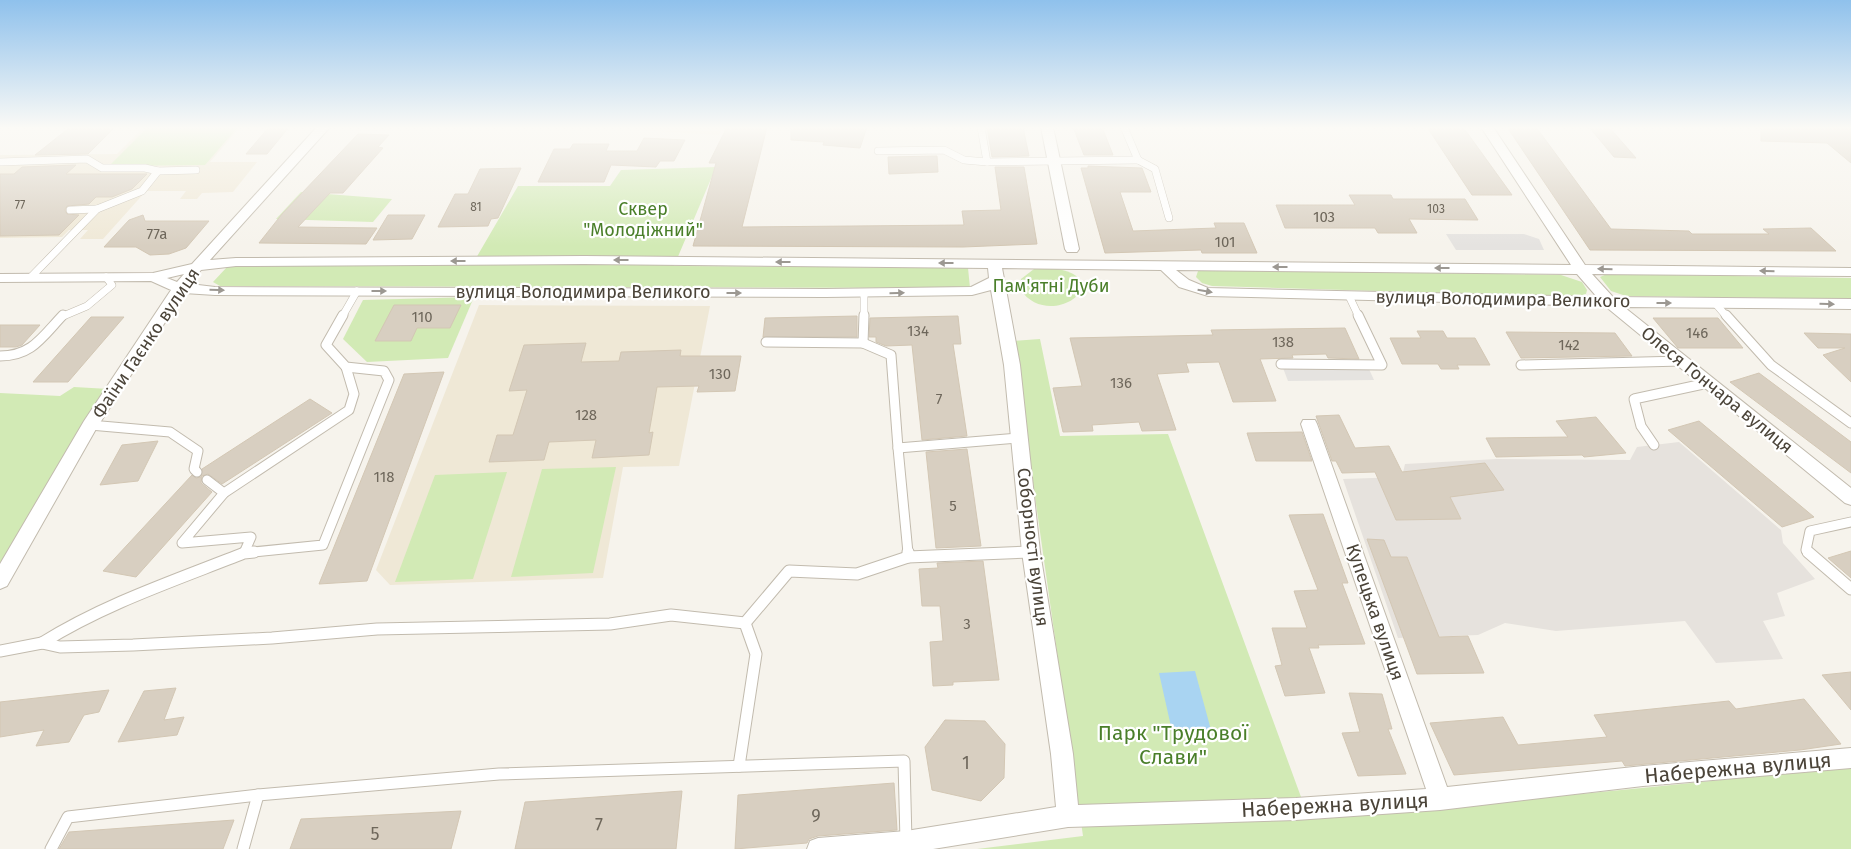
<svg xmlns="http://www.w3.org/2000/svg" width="1851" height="849" viewBox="0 0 1851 849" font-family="'Fira Sans',sans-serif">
	<rect width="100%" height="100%" fill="#f6f3ec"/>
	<path fill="#f7ead8" d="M640 127H723L719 135 639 130Z"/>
	<path fill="#e6e2dd" d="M1679 442 1781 530 1783 543 1815 579 1777 593 1785 616 1763 621 1783 659 1716 663 1685 621 1556 631 1505 623 1478 635 1398 638 1343 479 1402 477 1405 464 1497 459 1630 460 1637 447Z"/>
	<g fill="#efe8d6">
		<path d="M144 127H240L210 162H257L233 192 202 193 197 199H180L186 191H146L103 239H80L88 230H69L62 237 0 238V155L117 154Z"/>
		<path d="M479 305 710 306 679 466 623 467 603 578 390 585 376 570Z"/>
	</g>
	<g fill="#d2eab5">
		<path d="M148 127H238L205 165 109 166Z"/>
		<path d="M716 167 674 266 968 268 970 288 220 286 213 282 227 267 238 264 472 265 518 186H610L621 170Z"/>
		<path d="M301 192 392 199 373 222 276 219Z"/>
		<path d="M1044 267C1128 274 1050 335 1020 289L1021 279 1034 269Z"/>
		<path d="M1208 269 1561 275 1582 282 1587 290 1586 294 1575 297 1212 286 1202 283 1196 277 1198 271Z"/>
		<path d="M1607 274 1851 278V299L1626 296 1611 291 1600 277Z"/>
		<path d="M474 297 448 358 367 362 343 339 363 300Z"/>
		<path d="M1040 339 1060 436 1168 434 1308 816C1489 804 1670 786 1851 766V849H977L1083 836 1013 341Z"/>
		<path d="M74 387 109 389 0 573V393L60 396Z"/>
		<path d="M616 467 593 573 511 577 542 469Z"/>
		<path d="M507 472 473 579 395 582 435 475Z"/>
	</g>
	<g fill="#e5e3e0">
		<path d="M1446 234H1524L1539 239 1544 250H1456Z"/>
		<path d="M1368 367 1374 380 1288 381 1283 368Z"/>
	</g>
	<path fill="#a9d4f2" d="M1195 671 1211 730 1172 731 1159 673Z"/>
	<g fill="#d8cfc1" stroke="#d3c7b4">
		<path d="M115 127 88 154 35 155 69 128Z"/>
		<path d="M269 127H289L267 154H246Z"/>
		<path d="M727 127H767L742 227 964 225 962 211 1001 210 995 167H1024L1037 244 963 247 693 246 716 163H709Z"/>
		<path d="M791 127H867L860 148 823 145 824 142 791 140Z"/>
		<path d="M987 127H1023L1029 156 992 157Z"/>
		<path d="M1073 127H1102L1113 155H1084Z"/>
		<path d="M1427 127H1463L1512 195H1472Z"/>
		<path d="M1507 127H1536L1611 229 1689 231 1692 234H1769L1763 229 1811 228 1836 251 1590 250Z"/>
		<path d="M1589 127H1609L1636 158 1614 157Z"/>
		<path d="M1761 127H1851V163L1827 143 1761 141Z"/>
		<path d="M358 134 389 135 378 147 383 148 343 193H330L298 227 377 228 366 244 259 243 282 214Z"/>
		<path d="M644 138 685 140 674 161H660L656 167 611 165 604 182H538L554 149H570L573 144H609L606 151H637Z"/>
		<path d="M937 156 938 172 889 174 888 157Z"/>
		<path d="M76 165 66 174H147L132 189 112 197H96L89 204 67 206 65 210 67 214 79 215 59 235 0 236V174H14L22 167Z"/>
		<path d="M1088 166 1142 168 1151 192H1120L1133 231 1216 228 1214 223H1244L1257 253H1202L1201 250 1105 253 1081 168H1088Z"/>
		<path d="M521 168 498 218 491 219 488 226 438 227 455 194H468L480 169Z"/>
		<path d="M1349 195H1391L1393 199H1465L1478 220 1409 219 1417 233H1378L1375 228H1285L1276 205H1355Z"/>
		<path d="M143 215 145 221H209L186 248 169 254 150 255 136 247H104L129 220Z"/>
		<path d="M388 215H425L412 239 373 240Z"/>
		<path d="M394 305H461L450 328H417L411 341H375Z"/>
		<path d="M857 316V337H763L765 318Z"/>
		<path d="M958 316 961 344H953L967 436 922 440 912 345 886 346 876 342V337H869L870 318Z"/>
		<path d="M91 317H124L68 382H33Z"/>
		<path d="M1653 318H1718L1743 348H1678Z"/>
		<path d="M0 325H40L22 345 16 347H0Z"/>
		<path d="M1345 328 1359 359 1328 358 1326 354 1292 355 1293 358 1260 359 1276 401 1233 402 1219 362 1186 363 1189 372 1157 374 1176 430 1142 431 1139 422 1092 425 1093 431 1063 432 1053 388 1082 386 1070 338 1213 335 1211 330Z"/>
		<path d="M1417 331H1443L1447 338H1475L1490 365H1457L1459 369H1441L1438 364H1402L1390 338H1421Z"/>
		<path d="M1506 332 1615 333 1632 356 1521 358Z"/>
		<path d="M1804 333 1851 334V382L1823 355 1845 348H1818Z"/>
		<path d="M586 343 581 362 619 361 621 352 681 350 680 356H741L735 391 697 392 699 386 657 387 649 433 653 432 649 455 592 458 596 440 549 442 544 460 489 462 497 435H513L527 390 509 391 524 345Z"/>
		<path d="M444 372 367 581 319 584 404 374Z"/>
		<path d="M1759 373 1851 442V473L1730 382Z"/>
		<path d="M310 399 332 413 222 484 208 474 202 476 201 483 212 492 136 577 103 571 192 475 196 478 201 477 202 469Z"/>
		<path d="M1339 415 1355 448 1389 446 1402 472 1485 463 1504 490 1450 497 1461 519 1396 520 1375 472 1342 473 1336 461H1332L1316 416Z"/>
		<path d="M1596 417 1626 453 1584 457 1582 455 1496 457 1486 438 1568 437 1556 421Z"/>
		<path d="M1699 421 1814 517 1782 527 1668 430Z"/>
		<path d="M1302 432 1312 461H1256L1247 433Z"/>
		<path d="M158 441 138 481 100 485 122 445Z"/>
		<path d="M967 449 981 546 936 548 926 452Z"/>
		<path d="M1323 514 1348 583H1342L1365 644 1318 645 1319 648H1309L1325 693 1285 696 1275 666 1282 665 1272 628H1307L1294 591 1318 590 1289 515Z"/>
		<path d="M1367 539 1384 540 1391 557H1407L1439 637 1468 636 1484 673 1417 674Z"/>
		<path d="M1851 551V578L1828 558Z"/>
		<path d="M983 561 999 680 953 682V685L933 686 930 642 943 641 940 606H922L919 569 938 568 937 563Z"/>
		<path d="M1851 672V710L1822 675Z"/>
		<path d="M176 688 164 720 184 717 177 735 118 742 144 691Z"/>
		<path d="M109 690 99 712 84 715 69 742 36 746 44 730 0 737V702Z"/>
		<path d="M1349 693 1382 694 1392 729H1388L1406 774 1358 776 1342 733 1360 732Z"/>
		<path d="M1804 699 1841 744 1800 750 1625 766 1622 761 1454 775 1430 723 1503 717 1518 745 1607 737 1594 715 1729 701 1736 709Z"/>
		<path d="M945 720 985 721 1005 744 1004 778 981 801 932 790 925 747Z"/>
		<path d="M894 783 897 830 818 836 809 839 807 843 735 849 738 795Z"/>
		<path d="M682 791 676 849H515L525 802Z"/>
		<path d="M461 811 451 849H290L301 819Z"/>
		<path d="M234 820 223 849H59L69 832Z"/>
	</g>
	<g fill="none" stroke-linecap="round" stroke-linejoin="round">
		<g stroke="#c2bbae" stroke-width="8">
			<g id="lane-far2">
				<path d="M981 127 987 162 1138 160"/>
				<path d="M1124 127 1138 160 1155 169 1169 218"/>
				<path d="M878 151 944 150 964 160 987 162"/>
				<path d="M0 162 87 159 102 168H145L158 171 142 191 97 209 31 277"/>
				<path d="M158 171 196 170"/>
				<path d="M70 210 97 209"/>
				<path d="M1349 296 1359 317"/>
				<path d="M1715 303 1727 317"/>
				<path d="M61 317 87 306 112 285 106 277"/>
				<path d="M342 317 357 291"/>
				<path d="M864 317V293"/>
			</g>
		</g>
		<g stroke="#c2bbae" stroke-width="11">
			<g id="lane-far1">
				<path d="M1726 315 1771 365 1851 423"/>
				<path d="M766 342 863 343 864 315"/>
				<path d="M863 343 891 355 898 448 1019 438"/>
				<path d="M0 356C32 356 42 337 63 315"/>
				<path d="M1281 364 1382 365 1358 315"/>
				<path d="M1521 365 1682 361"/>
				<path d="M90 425 170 432 198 451 194 469 197 472"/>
				<path d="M1654 445 1641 426 1634 399 1708 383"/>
				<path d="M898 448 908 553"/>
				<path d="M207 480 224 493"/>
				<path d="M243 553 323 545 389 380 384 371 346 367 326 345 343 315"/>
				<path d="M244 553 251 537 182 543 224 493 349 410 354 394 346 367"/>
				<path d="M1000 553 1031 552"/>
				<path d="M1810 553 1806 550 1810 531 1851 522"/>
			</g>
		</g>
		<g stroke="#c2bbae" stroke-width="13">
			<g id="lane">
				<path d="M908 552V557L1030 552"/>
				<path d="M1808 552 1851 589"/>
				<path d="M42 643C104 604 176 580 244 553L254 552"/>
				<path d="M0 651 42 643 60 647 133 645 272 638 377 629 610 624 671 615 745 623 789 571 857 574 908 557"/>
				<path d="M739 766 756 654 745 623"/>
				<path d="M51 849 68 817 258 795 499 774 904 761 906 841"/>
				<path d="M243 849 258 795"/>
			</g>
		</g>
		<g stroke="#c2bbae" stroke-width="2">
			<g id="street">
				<path d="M317 127H330L210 260 236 258 584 256 1571 265 1481 127H1493L1585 265 1851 268V276L1592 274 1613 297 1851 299V309L1624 307 1851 488V505L1845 503 1605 306 1208 296 1179 287 1161 270 1002 268 1020 365 1040 552 1073 754 1078 805 1296 798 1426 789 1301 424 1303 420H1315L1317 424 1447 787 1643 766 1851 748V768L1643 786 1440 810 1296 820 1068 827 933 849H807L810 841 818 838 906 831 1056 807 1051 754 1022 552 1004 365 991 290 972 295 825 297 215 295 184 293 96 429 7 586 0 589V564L84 421 171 290 151 281 0 282V274L153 273 192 264ZM584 264 988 268 989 278 971 287 825 289 215 287 190 284 201 270 236 266ZM1176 270 1577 274 1597 297 1208 288 1189 280ZM184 274 177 282 167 278Z"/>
				<path d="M1041 127H1053L1079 249 1077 252H1067L1065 249Z"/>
			</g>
		</g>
		<use href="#lane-far2" stroke="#fff" stroke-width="7"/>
		<use href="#lane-far1" stroke="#fff" stroke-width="9"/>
		<use href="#lane" stroke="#fff" stroke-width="11"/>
		<use href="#street" fill="#fff" fill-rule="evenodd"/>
	</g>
	<defs><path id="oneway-solid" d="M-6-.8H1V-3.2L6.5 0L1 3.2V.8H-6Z" transform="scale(1.25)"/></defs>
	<g fill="#9c9892">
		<use href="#oneway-solid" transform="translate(621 260) rotate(-180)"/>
		<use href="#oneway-solid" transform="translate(458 261) rotate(180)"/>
		<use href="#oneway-solid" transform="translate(783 262) rotate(-180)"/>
		<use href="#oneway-solid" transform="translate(946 263) rotate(-180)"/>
		<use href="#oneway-solid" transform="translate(1280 267) rotate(-180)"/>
		<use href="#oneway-solid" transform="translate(1442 268) rotate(-180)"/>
		<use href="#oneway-solid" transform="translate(1605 269) rotate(-179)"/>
		<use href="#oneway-solid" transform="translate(1767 271) rotate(-179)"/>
		<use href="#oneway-solid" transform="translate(217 290) rotate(2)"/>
		<use href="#oneway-solid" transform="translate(379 291)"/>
		<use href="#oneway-solid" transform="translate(1205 291) rotate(10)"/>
		<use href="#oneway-solid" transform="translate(734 293)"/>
		<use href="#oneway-solid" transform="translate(897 293) rotate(-1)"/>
		<use href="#oneway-solid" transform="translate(1664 303)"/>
		<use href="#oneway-solid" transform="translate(1827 304) rotate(1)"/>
	</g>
	<linearGradient id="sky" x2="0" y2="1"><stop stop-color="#8fc1ec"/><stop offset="0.52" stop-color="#fbfaf6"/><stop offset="1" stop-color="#fbfaf6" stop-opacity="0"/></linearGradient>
	<rect width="1851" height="246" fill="url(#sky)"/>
	<g text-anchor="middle" stroke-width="4.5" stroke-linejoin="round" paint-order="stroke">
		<g font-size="12" fill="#6e675b">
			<text x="20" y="209">77</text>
			<text x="476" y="211">81</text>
			<text x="1436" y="213">103</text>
		</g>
		<g font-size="15" fill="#6e675b">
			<text x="1324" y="222">103</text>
			<text x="157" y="239">77а</text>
			<text x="1225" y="247">101</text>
			<text x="422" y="322">110</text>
			<text x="918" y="336">134</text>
			<text x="1697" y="338">146</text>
			<text x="1283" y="347">138</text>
			<text x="1569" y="350">142</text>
			<text x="720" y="379">130</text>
			<text x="1121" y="388">136</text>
			<text x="939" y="404">7</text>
			<text x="586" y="420">128</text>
			<text x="384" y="482">118</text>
			<text x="953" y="511">5</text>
			<text x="967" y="629">3</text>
		</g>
		<g font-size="18" fill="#4a7f2a" stroke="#fff">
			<text x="643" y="215">Сквер<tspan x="643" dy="21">"Молодіжний"</tspan></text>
			<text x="1051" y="292">Пам'ятні Дуби</text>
		</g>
		<g font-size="18" fill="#4b4439" stroke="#fff">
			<text x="583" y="298">вулиця Володимира Великого</text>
			<text transform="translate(1503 299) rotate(1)" y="6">вулиця Володимира Великого</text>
			<text transform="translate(146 343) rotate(-56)" y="6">Фаїни Гаєнко вулиця</text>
			<text transform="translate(1717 390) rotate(39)" y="6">Олеся Гончара вулиця</text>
			<text transform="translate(1033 547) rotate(83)" y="6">Соборності вулиця</text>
			<text transform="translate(1375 612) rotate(71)" y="6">Купецька вулиця</text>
		</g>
		<g font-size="18" fill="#6e675b">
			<text x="966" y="769">1</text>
			<text x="816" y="822">9</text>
			<text x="599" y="831">7</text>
			<text x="375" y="840">5</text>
		</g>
		<g font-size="21" fill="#4a7f2a" stroke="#fff">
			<text x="1173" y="740">Парк "Трудової<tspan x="1173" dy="24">Слави"</tspan></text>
		</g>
		<g font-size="21" fill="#4b4439" stroke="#fff">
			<text transform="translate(1738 768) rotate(-5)" y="7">Набережна вулиця</text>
			<text transform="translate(1335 805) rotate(-3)" y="7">Набережна вулиця</text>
		</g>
	</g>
</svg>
